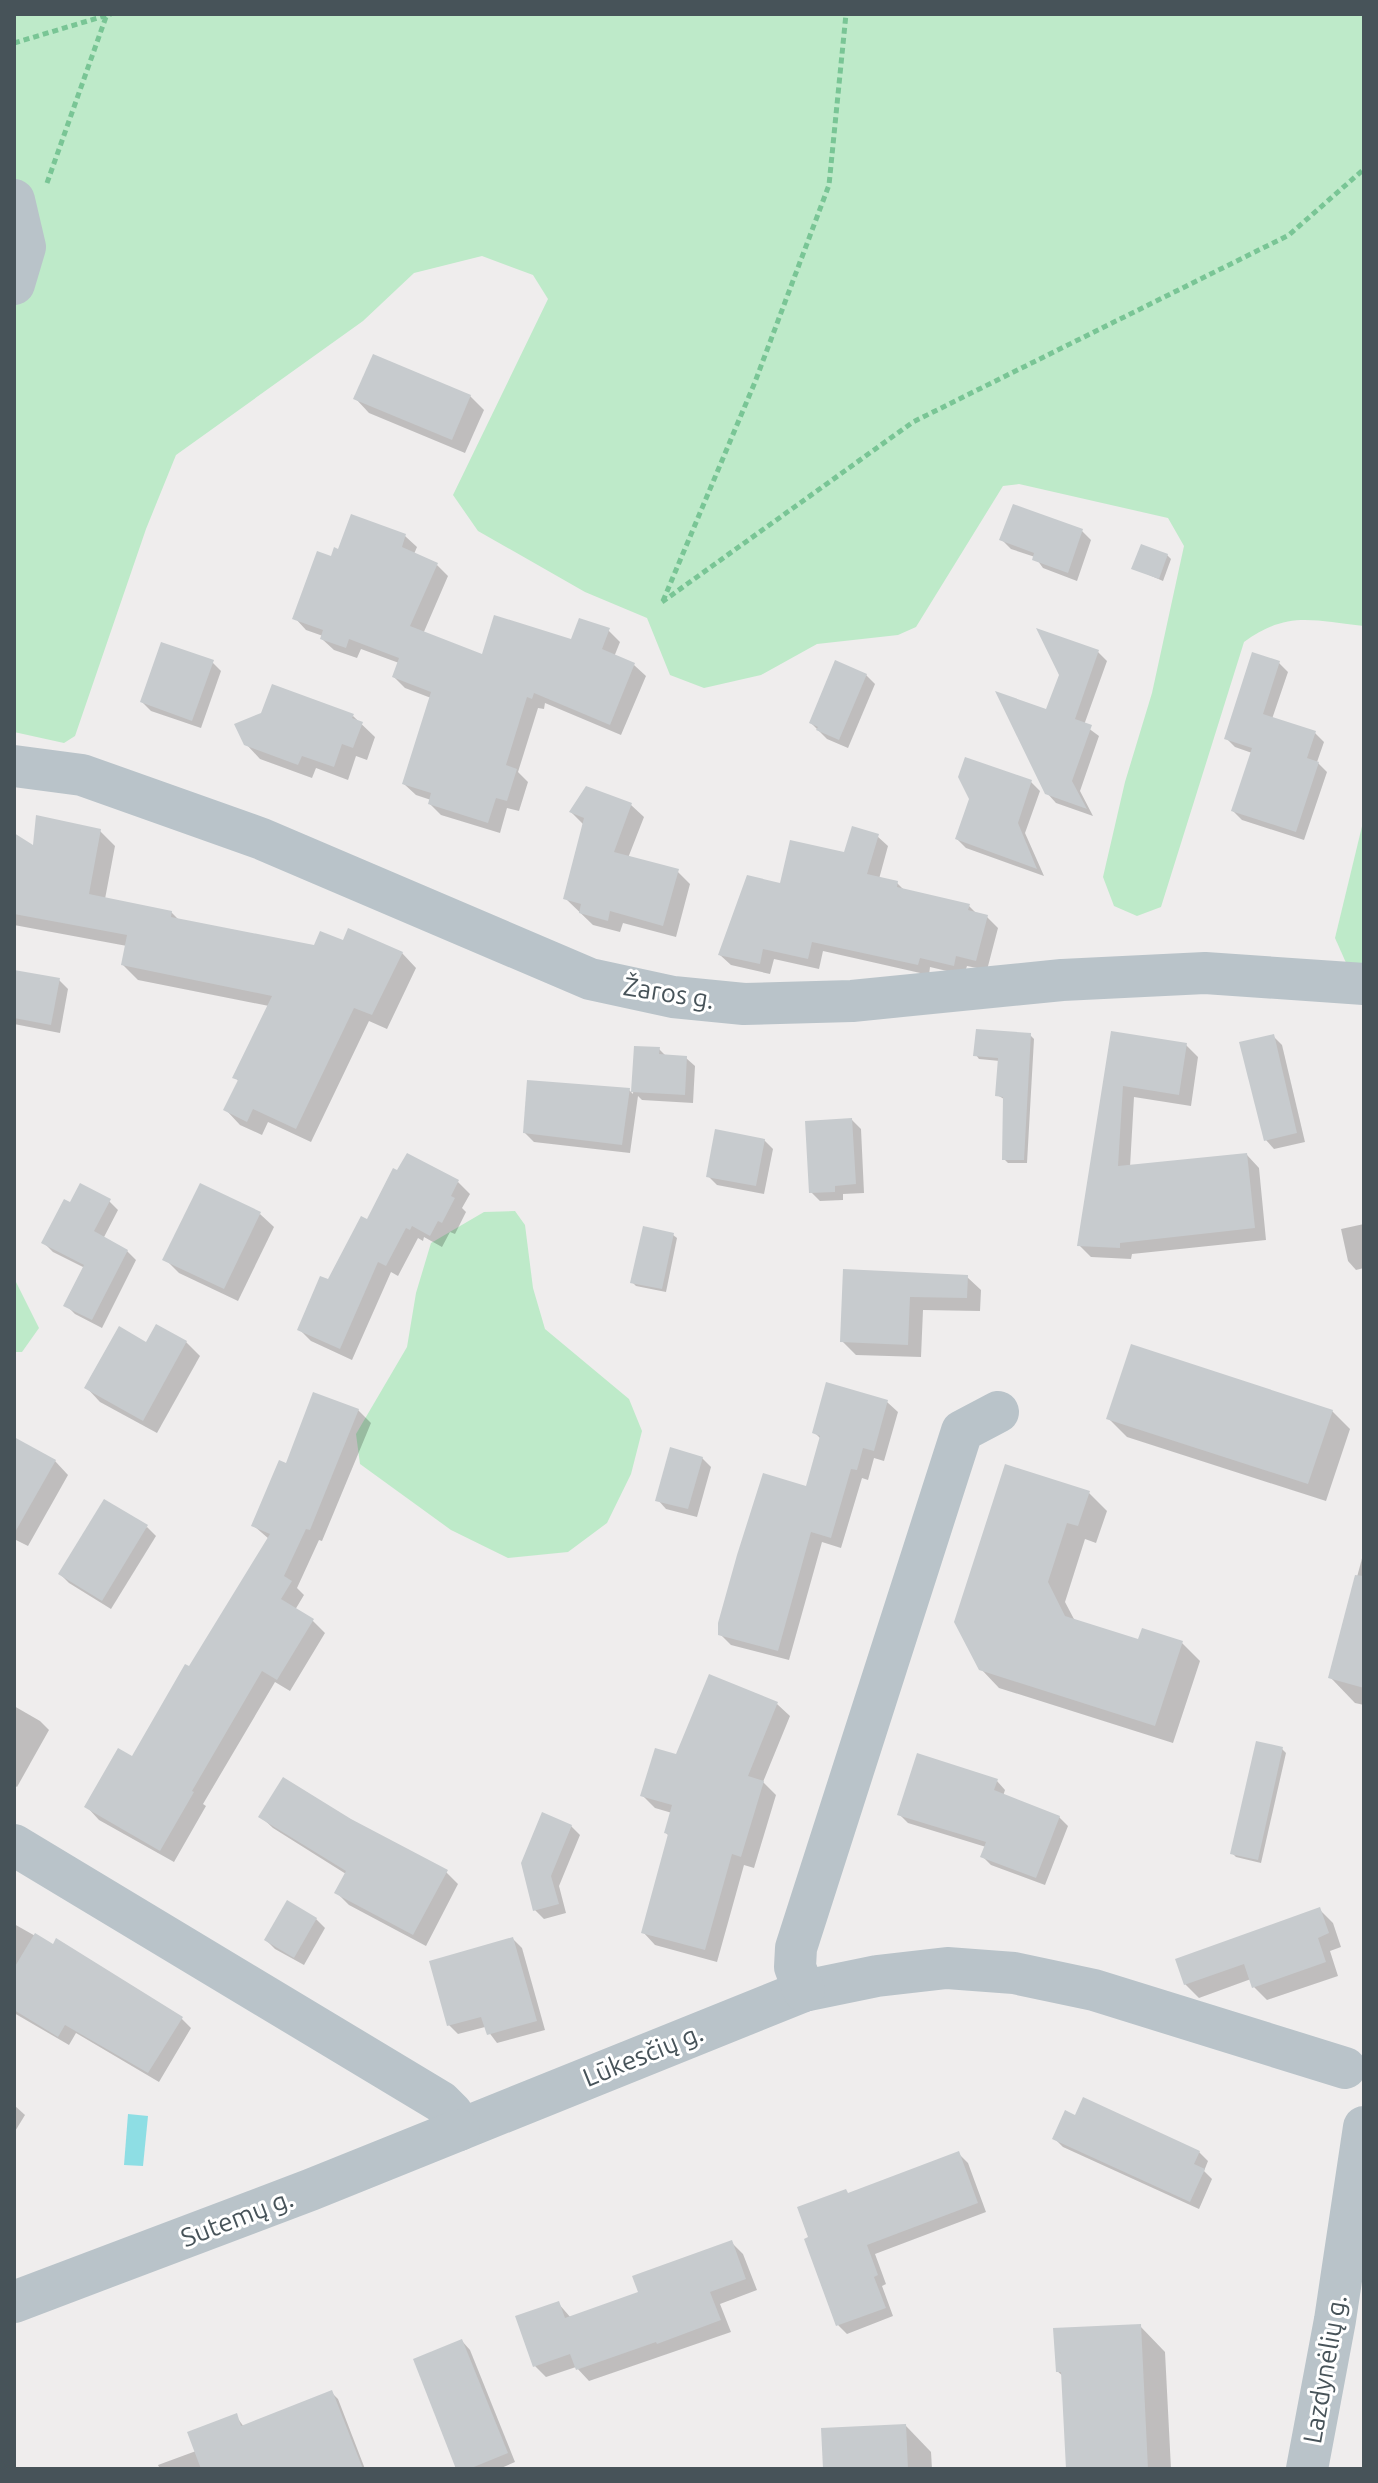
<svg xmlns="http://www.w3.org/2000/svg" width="1378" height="2483" viewBox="0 0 1378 2483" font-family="Ubuntu,sans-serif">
	<rect width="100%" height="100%" fill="#efeded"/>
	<g fill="#beeac9">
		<path d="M14 14H1364V626C1313 621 1288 610 1244 642L1161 907 1137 916 1114 906 1103 877 1125 782 1152 693 1184 546 1168 518 1019 484 1003 486 916 627 898 635 817 644 761 675 704 688 670 675 647 618 585 592 478 531 453 495 548 299 533 275 482 256 414 273 363 321 176 455 146 529 75 736 64 743 14 732Z"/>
		<path d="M1364 818V966L1347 965 1335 938Z"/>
		<path d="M515 1211 525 1225 533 1288 545 1329 629 1399 642 1431 631 1474 607 1523 568 1552 508 1558 451 1530 360 1464 356 1434 407 1347 416 1293 431 1243 484 1212Z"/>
		<path d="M14 1278 39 1328 22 1352H14Z"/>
	</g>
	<path fill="#8edee4" d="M128 2114 148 2116 143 2166 124 2165Z"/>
	<g fill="#0003">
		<path d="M470 396 484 410 465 453 369 413 356 399Z"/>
		<path d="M1082 531 1091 540 1077 581 1043 568 1035 557 1011 549 1002 540Z"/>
		<path d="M405 536 417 547 414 554 436 564 448 576 423 634 483 657 573 641 608 630 620 642 614 657 634 665 646 676 621 735 545 703 544 709 538 708 518 772 528 782 519 811 507 808 500 833 441 815 430 804 431 800 416 795 404 784 431 698 405 688 394 677 399 663 361 649 357 658 334 650 322 639 323 636 306 630 295 618 332 559 339 551Z"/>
		<path d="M1167 555 1171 559 1163 581 1133 568Z"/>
		<path d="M1040 632 1098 652 1107 661 1084 725 1099 736 1080 791 1093 816 1056 803 1047 793 1048 712 1061 675Z"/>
		<path d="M212 662 221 671 201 728 151 711 142 702Z"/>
		<path d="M1279 663 1288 672 1272 719 1315 733 1324 742 1317 762 1327 772 1304 840 1242 820 1233 811 1252 753 1235 747 1226 738Z"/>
		<path d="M866 675 875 684 848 748 827 739 811 723Z"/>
		<path d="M353 716 375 737 367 760 356 756 348 780 316 768 312 778 260 759 246 744Z"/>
		<path d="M1031 782 1040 791 1025 833 1044 876 966 848 957 839 971 799Z"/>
		<path d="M631 805 644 817 628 858 677 871 690 884 676 937 623 923 620 932 593 925 565 898 584 825 571 812Z"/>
		<path d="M100 831 115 846 105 899 171 912 179 920 315 947 344 943 402 953 416 968 387 1029 369 1021 311 1142 268 1122 262 1135 240 1125 226 1110 239 1082 235 1077 269 1006 138 980 123 965 127 946 14 925V836L34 849Z"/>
		<path d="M877 836 888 846 879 879 897 883 905 891 969 906 977 914 987 917 998 928 987 970 967 966 964 975 930 967 929 975 823 951 819 969 774 959 770 974 731 965 720 955 782 885Z"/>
		<path d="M14 972 59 980 68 989 60 1033 14 1024Z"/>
		<path d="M1113 1034 1186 1045 1198 1057 1191 1106 1134 1097 1130 1167 1247 1155 1259 1168 1266 1240 1132 1254 1131 1259 1091 1257 1079 1245Z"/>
		<path d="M1030 1035 1034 1039 1027 1163H1008L1004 1159V1099L997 1095 1000 1061 979 1059 976 1055Z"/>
		<path d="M1273 1036 1282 1045 1305 1142 1274 1149 1266 1140Z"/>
		<path d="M635 1048 659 1049 666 1056 686 1058 695 1066 693 1103 642 1100 638 1096 630 1153 534 1142 525 1133 629 1090 633 1094Z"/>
		<path d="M852 1120 861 1129 864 1193 843 1194V1200L820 1201 811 1192Z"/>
		<path d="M764 1140 773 1149 764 1194 717 1185 708 1176Z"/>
		<path d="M458 1182 470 1194 462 1208 466 1212 455 1234 450 1232 442 1247 424 1237 423 1241 418 1238 398 1276 391 1272 352 1360 311 1341 299 1329 368 1222Z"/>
		<path d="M109 1201 118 1210 103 1239 127 1251 136 1260 102 1328 75 1314 66 1305 85 1268 53 1252 44 1243 71 1205Z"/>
		<path d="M260 1214 274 1227 238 1301 179 1273 165 1259Z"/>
		<path d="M1364 1224V1268L1356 1270 1348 1261 1341 1229Z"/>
		<path d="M673 1235 677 1238 666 1292 636 1286 632 1282Z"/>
		<path d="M845 1271 967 1277 981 1290 980 1311 923 1310 921 1357 856 1355 842 1341Z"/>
		<path d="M186 1342 200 1356 157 1433 100 1402 87 1388Z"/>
		<path d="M887 1402 898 1412 884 1461 874 1458 868 1480 862 1478 841 1548 822 1542 789 1660 731 1645 720 1634 807 1488 821 1439 814 1432Z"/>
		<path d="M358 1410 371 1423 322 1541 319 1540 297 1588 304 1595 295 1610 312 1620 325 1633 290 1691 275 1682 203 1804 206 1806 174 1862 99 1820 87 1807 132 1759 269 1539 253 1525 288 1466Z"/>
		<path d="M1332 1411 1350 1429 1326 1501 1127 1437 1109 1419Z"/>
		<path d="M14 1439 55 1461 68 1475 28 1546 14 1539Z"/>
		<path d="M702 1458 711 1467 697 1517 666 1509 658 1500Z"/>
		<path d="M1089 1493 1107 1511 1096 1543 1085 1539 1065 1602 1075 1621 1140 1642H1181L1200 1661 1173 1743 999 1688 981 1669 957 1622Z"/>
		<path d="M147 1527 156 1536 111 1609 69 1583 60 1574Z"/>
		<path d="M1364 1551V1705L1355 1703 1330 1677Z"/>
		<path d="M777 1704 790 1716 763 1782 776 1795 754 1868 744 1865 717 1962 655 1945 643 1932 669 1836 666 1833 672 1813 655 1808 642 1795 678 1757Z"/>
		<path d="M14 1706 40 1721 49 1730 17 1787 14 1785Z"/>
		<path d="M1282 1749 1286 1753 1261 1863 1236 1857 1232 1853Z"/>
		<path d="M997 1781 1005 1790 1003 1796 1059 1817 1068 1826 1045 1885 991 1865 982 1856 986 1847 908 1823 899 1814Z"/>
		<path d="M260 1816 350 1821 446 1872 458 1884 426 1946 349 1905 337 1893 346 1874 273 1828Z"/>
		<path d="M571 1826 580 1835 559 1886 566 1913 544 1919 535 1910Z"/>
		<path d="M1319 1909 1333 1923 1341 1947 1330 1951 1338 1976 1267 2000 1254 1987 1251 1979 1199 1998 1185 1984Z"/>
		<path d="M316 1919 325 1928 304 1965 275 1949 266 1940Z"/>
		<path d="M14 1924 181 2018 191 2028 159 2082 76 2033 69 2045 14 2013Z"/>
		<path d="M513 1939 522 1948 545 2030 497 2043 485 2027 458 2034 449 2025Z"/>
		<path d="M14 2105 25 2115 14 2133Z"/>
		<path d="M1054 2138 1199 2152 1208 2161 1204 2171 1212 2179 1199 2209 1063 2147Z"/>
		<path d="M959 2154 968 2163 986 2212 875 2254 886 2284 882 2286 893 2316 847 2334 838 2325 849 2194Z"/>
		<path d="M731 2242 743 2254 757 2290 720 2304 731 2332 589 2381 576 2367 546 2377 535 2366 558 2303 571 2318 640 2294Z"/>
		<path d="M1140 2326 1165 2352 1171 2469H1068L1064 2377 1057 2371Z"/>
		<path d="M462 2341 470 2350 515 2462 499 2469H459Z"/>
		<path d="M331 2392 338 2399 365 2469H160L158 2465 196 2451 236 2416 244 2427Z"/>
		<path d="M906 2426 931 2452 932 2469H825Z"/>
	</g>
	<g fill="#c7cbce">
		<path d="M373 354 471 395 452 440 353 399Z"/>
		<path d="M1013 504 1083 529 1068 573 1032 560 1034 553 999 540Z"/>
		<path d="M351 514 406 534 402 547 438 563 410 626 482 654 494 615 571 639 579 618 610 628 602 649 635 663 610 725 534 693 532 699 527 697 506 765 517 769 507 801 496 798 488 823 428 804 431 793 402 784 431 692 392 677 399 658 349 639 346 648 320 639 323 630 292 619 317 551 331 556 334 547 338 549Z"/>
		<path d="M1141 544 1168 554 1159 579 1131 569Z"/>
		<path d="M1036 628 1099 650 1075 719 1092 725 1072 781 1087 809 1045 794 995 691 1046 709 1059 675Z"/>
		<path d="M161 642 214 660 192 721 140 702Z"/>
		<path d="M1252 652 1280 661 1263 714 1316 731 1307 758 1319 762 1296 832 1231 811 1252 748 1224 739Z"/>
		<path d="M835 660 867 674 839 740 816 730 818 727 809 723Z"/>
		<path d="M272 684 354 714 352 718 363 722 353 748 342 744 334 767 302 756 298 765 244 745 234 724 261 713Z"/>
		<path d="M965 757 1032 780 1018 823 1037 869 955 839 969 799 958 777Z"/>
		<path d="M586 786 632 803 614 852 679 869 663 926 610 911 608 921 579 913 581 904 563 899 584 818 569 812Z"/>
		<path d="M36 815 101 829 89 894 172 911 171 917 314 945 320 931 343 940 348 928 403 952 372 1015 354 1008 296 1129 253 1109 247 1122 223 1110 238 1080 232 1078 272 996 121 965 127 935 14 914V833L33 845Z"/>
		<path d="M852 826 879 834 867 874 898 881 897 887 970 904 968 910 988 915 976 961 956 956 954 966 920 958 918 965 812 942 808 959 763 949 760 964 718 955 747 875 780 883 790 840 844 852Z"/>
		<path d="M14 970 60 978 51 1025 14 1018Z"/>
		<path d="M976 1029 1031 1033 1024 1160H1002L1003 1097 995 1096 998 1058 973 1056Z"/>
		<path d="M1111 1031 1187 1043 1179 1095 1123 1086 1118 1166 1247 1153 1255 1228 1120 1243V1248L1077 1246Z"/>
		<path d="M1274 1034 1297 1133 1264 1141 1239 1042Z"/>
		<path d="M634 1046 660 1047 659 1054 687 1056 685 1095 631 1092Z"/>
		<path d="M527 1080 630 1088 622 1145 523 1133Z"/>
		<path d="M852 1118 856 1184 835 1186V1192L809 1193 805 1121Z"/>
		<path d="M715 1129 765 1139 756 1186 706 1177Z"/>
		<path d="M407 1153 459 1180 451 1196 455 1198 442 1223 438 1221 430 1236 412 1226 410 1230 406 1228 386 1266 378 1262 340 1349 297 1330 320 1276 328 1279 361 1216 367 1219 393 1168 397 1170Z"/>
		<path d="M80 1183 111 1199 94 1231 128 1250 92 1320 63 1306 84 1265 41 1243 64 1199 70 1202Z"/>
		<path d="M200 1183 261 1212 224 1289 162 1260Z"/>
		<path d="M643 1226 674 1233 662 1289 630 1283Z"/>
		<path d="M843 1269 968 1275 967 1298 910 1297 908 1345 840 1342Z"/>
		<path d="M156 1324 187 1341 143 1421 84 1388 119 1326 146 1342Z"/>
		<path d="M1131 1344 1333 1410 1308 1484 1106 1419Z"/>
		<path d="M826 1382 888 1400 874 1451 863 1448 857 1470 851 1469 831 1538 811 1532 778 1651 718 1635V1623L737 1555 763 1473 806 1486 820 1436 812 1433Z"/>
		<path d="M313 1392 359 1409 310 1530 306 1529 284 1576 292 1581 281 1599 314 1619 277 1680 262 1671 192 1791 194 1792 160 1851 84 1807 118 1748 132 1756 185 1664 189 1666 270 1534 251 1526 279 1460 286 1463Z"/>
		<path d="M14 1437 56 1460 14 1534Z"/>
		<path d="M670 1447 703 1457 688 1509 655 1501Z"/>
		<path d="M1005 1464 1090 1491 1078 1526 1067 1523 1048 1582 1065 1616 1138 1639 1142 1628 1183 1641 1155 1726 979 1670 954 1622Z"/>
		<path d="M104 1499 148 1525 102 1601 58 1574Z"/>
		<path d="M1355 1575 1364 1576V1688L1328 1678Z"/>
		<path d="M709 1674 778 1702 748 1776 764 1781 741 1857 732 1854 705 1950 641 1933 668 1834 664 1833 672 1805 640 1796 655 1748 676 1754Z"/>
		<path d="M1256 1741 1283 1747 1258 1860 1230 1854Z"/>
		<path d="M917 1753 998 1779 994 1790 1060 1816 1036 1878 980 1857 986 1842 897 1815Z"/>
		<path d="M283 1777 351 1819 448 1870 413 1935 334 1893 346 1871 258 1817Z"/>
		<path d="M542 1812 572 1825 551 1876 559 1904 533 1911 521 1863Z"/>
		<path d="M287 1900 317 1918 294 1958 264 1940Z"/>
		<path d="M1320 1907 1329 1933 1318 1938 1326 1962 1252 1988 1244 1964 1184 1985 1175 1959Z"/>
		<path d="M35 1933 53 1944 56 1938 183 2017 148 2073 65 2025 58 2037 14 2010V1968Z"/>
		<path d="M513 1937 537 2021 487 2035 481 2017 447 2026 429 1961Z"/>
		<path d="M1083 2097 1200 2151 1194 2164 1205 2169 1190 2202 1052 2139 1065 2110 1075 2115Z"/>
		<path d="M959 2151 978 2203 867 2245 878 2275 874 2277 886 2308 836 2326 804 2239 808 2237 797 2207 846 2189 848 2193Z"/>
		<path d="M732 2240 746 2279 710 2292 721 2320 657 2344 656 2342 576 2370 570 2354 533 2367 515 2316 559 2301 565 2318 638 2292 632 2276Z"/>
		<path d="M1141 2324 1148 2469H1066L1061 2372H1056L1053 2328Z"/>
		<path d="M462 2339 508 2453 469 2469H456L413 2359Z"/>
		<path d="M332 2390 363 2469H201L187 2432 237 2413 241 2426Z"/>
		<path d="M906 2424 908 2469H823L821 2428Z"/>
	</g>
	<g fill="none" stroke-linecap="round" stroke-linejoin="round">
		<g stroke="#79c595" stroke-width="5" stroke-dasharray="6 4" stroke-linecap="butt">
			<path d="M14 43 111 14"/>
			<path d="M47 183 107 14"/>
			<path d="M663 601 755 382 829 185 846 14"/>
			<path d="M662 602 913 422 1289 235 1364 169"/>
		</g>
		<g stroke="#b9c3c9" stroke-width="42">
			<path d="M14 200 25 247 14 284"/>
			<path d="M14 766 82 775 262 839 590 979 673 997 744 1004 852 1001 1062 980 1205 973 1364 984"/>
			<path d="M14 1845 441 2102 452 2113 459 2130 804 1991 877 1976 947 1968 1014 1973 1094 1990 1345 2068"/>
			<path d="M804 1991 795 1967 796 1948 962 1431 998 1412"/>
			<path d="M14 2302 310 2190 459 2130"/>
			<path d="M1307 2469 1335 2320 1364 2127"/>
		</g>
	</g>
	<g text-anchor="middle" stroke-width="6" stroke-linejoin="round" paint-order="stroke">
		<g font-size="26" fill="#475359" stroke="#fff">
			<text transform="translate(669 993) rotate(9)" y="9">Žaros g.</text>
			<text transform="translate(643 2055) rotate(-22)" y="9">Lūkesčių g.</text>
			<text transform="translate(237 2218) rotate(-21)" y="9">Sutemų g.</text>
			<text transform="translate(1325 2369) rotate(-80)" y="9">Lazdynėlių g.</text>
		</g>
	</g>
	<rect width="1378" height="2483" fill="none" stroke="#475359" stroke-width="32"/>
</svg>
